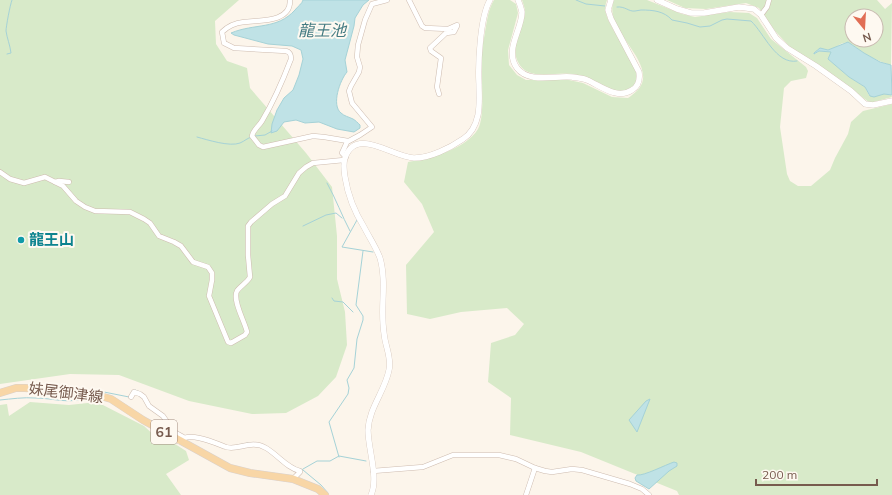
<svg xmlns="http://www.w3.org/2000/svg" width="892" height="495" viewBox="0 0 892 495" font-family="Mulish,'Noto Sans JP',sans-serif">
	<rect width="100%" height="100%" fill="#fcf5eb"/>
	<g fill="#d8eac9" fill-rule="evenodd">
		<path d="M0 0H239L215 21 216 44 227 61 247 68 250 88 306 153 332 187 337 236V279L345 312 347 345 336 377 318 396 286 413 252 414 189 401 119 375 70 374 0 384Z"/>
		<path d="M494 0H510L516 4 518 13 508 50 509 65 517 75 526 80H569L583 83 612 97 628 98C634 94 642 88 643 79 646 54 603 26 614 0H647L682 14 695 17 729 12 749 13 757 18 771 39 806 67 808 71 806 78 791 81 784 88 780 127 787 174 790 181 798 186H811L830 170 835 158 848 134 851 122 863 111 892 104V495H679L677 491 581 452 510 435 511 398 488 382 491 343 515 335 524 324 507 308 461 312 430 319 407 314 406 265 434 232 422 204 404 182 408 162C429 159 466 149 478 129 486 115 480 71 482 53 482 46 484 39 485 32 487 21 488 10 494 0Z"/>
		<path d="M522 0H607C606 3 605 6 605 9 607 30 643 64 636 83 634 87 628 91 624 92 612 95 588 76 573 74 556 71 527 82 518 62 510 46 524 28 525 12 525 8 523 3 522 0Z"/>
		<path d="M667 0H877L885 9 892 3 891 65C878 61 869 57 858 49 854 46 850 42 844 43 838 44 834 50 827 50 820 50 819 46 815 54L819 51 831 52 828 59 849 77 865 87 869 95C875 97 879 93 885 94 887 94 889 95 891 95L892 97 870 103 845 84 791 48 775 31 759 8 746 3 706 9 685 8ZM852 16H876V40H852Z"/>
		<path d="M30 402 69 405 97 402 144 426 157 438H166L175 444 186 451 189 460 166 474 181 495H0V405L7 404 9 416Z"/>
	</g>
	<g fill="#bfe2e6" stroke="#a5d2d7">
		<path d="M303 0H369L363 5 355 18 354 26 345 60 347 72C340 80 331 105 341 113 344 116 349 117 353 119 355 120 358 123 360 125V128L354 132 337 129 319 122 305 123 296 120 284 122 277 131 271 133 272 124 277 110 284 98 293 90 299 75 303 59 301 50 292 46 268 44 234 35 231 33C255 23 277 30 295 10 298 6 302 4 303 0Z"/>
		<path d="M848 42 864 53 880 62 891 65 892 95 884 94 874 97 870 96 865 87 849 77 828 59 831 52 819 51 814 54V53L820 48 828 50Z"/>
		<path d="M650 399 637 432 629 420 646 401Z"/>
		<path d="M674 462 677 463V466L669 471 649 489 636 481 635 478 637 475C644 476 665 465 674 462Z"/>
	</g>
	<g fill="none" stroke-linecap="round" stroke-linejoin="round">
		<g stroke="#a5d2d7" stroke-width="1">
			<path d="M576 0 586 4 605 6"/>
			<path d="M617 7C625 6 629 12 635 11 637 11 639 10 641 10 653 10 664 11 672 20L687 23 700 27 710 26 722 20 727 19 751 21C764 33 776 65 797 61"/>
			<path d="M7 54 11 53C10 45 7 38 6 31 6 27 10 5 12 0"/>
			<path d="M255 136 265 135 272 131"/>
			<path d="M197 137C208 140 230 147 240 143 245 141 247 138 252 137"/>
			<path d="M327 183C336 199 342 216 350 231"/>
			<path d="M357 220 342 247 373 252"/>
			<path d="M303 226 326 215 336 213 342 218"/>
			<path d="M332 298 334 301 343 302 353 312"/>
			<path d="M99 391 129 397"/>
			<path d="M132 391 135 390 140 392"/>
			<path d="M0 400C11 399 24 397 35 398 54 398 70 405 88 397"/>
			<path d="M234 446 248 443"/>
			<path d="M339 457 329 422 348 394 349 388 347 380 354 368 357 339 363 320V316L356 305 363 251"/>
			<path d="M301 469 303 470 321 485 328 493"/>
			<path d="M303 469 317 461H330L339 456 366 461"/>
		</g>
		<g stroke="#cebcb0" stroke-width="5.5">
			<g id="minor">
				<path d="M290 0C291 23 259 20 244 22 235 23 228 26 222 32L224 43 234 48 286 51C290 52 291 54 291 59 283 80 274 101 262 121 259 126 253 130 252 136L259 145 263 147 313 136 324 137 348 141"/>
				<path d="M409 0 422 26 425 28 448 29 457 25V26L454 32 446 33 430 48 431 51 441 58 437 87 439 94"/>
				<path d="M761 15 767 7 769 0"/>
				<path d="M346 157 342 153 347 142 360 135 372 127 352 103 349 91 351 86 359 72 360 67 357 57 358 45 365 20 372 4 387 0"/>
				<path d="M0 172 10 179 24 183 45 177 63 186 76 201 85 207 95 211 130 212 144 219 150 223 159 236 174 242 181 246 193 262 208 267 212 273V280L209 296 228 342 231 343 245 335 247 332C245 322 232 300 237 291 240 286 247 283 250 277L248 255V226L251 222 272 204 285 196 299 173 306 167 313 163 344 160"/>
				<path d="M55 182 59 181 69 182"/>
				<path d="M131 397 134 392 140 394 144 397 149 406 163 416 174 432 183 437"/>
				<path d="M179 441C190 431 215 443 226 447 238 451 251 439 266 448 278 455 287 468 300 471V472L293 479"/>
				<path d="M373 471 423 467 453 455H499L516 459 535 468 545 471 552 472 572 469 582 470 630 484 642 489 649 495"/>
				<path d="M526 495 535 468"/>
			</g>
		</g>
		<g stroke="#cebcb0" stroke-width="6">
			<g id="tertiary">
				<path d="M518 0C520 4 521 8 522 12 522 30 504 50 517 68 529 84 556 75 572 77 577 78 583 78 587 80 601 86 617 100 632 90 639 86 640 79 639 72L611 19 608 10 611 0"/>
				<path d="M657 0 677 9 691 13H704L739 7 754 9 761 15 776 38 787 48 816 66 851 91 865 104 873 105 892 101"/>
				<path d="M371 495C379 478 368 449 368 430 369 408 385 391 389 370 392 358 385 346 384 333 380 309 387 282 380 258 376 247 369 237 364 227 354 211 348 196 345 177 344 171 343 164 345 158 356 126 392 157 414 158 430 158 450 148 463 139 471 134 476 124 478 115 480 105 479 94 479 84 478 63 480 17 490 0"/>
			</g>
		</g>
		<g stroke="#d9d1cd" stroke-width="8">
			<path id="primary" d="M0 393 16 388H25L90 393 111 399 143 420 230 468 250 473 293 479 318 489 325 495"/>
		</g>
		<use href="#minor" stroke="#fff" stroke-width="4.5"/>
		<use href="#tertiary" stroke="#fff" stroke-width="5.5"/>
		<use href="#primary" stroke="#f8d6a6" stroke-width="7"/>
	</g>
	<circle fill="#0f9aa8" stroke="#fef9f1" stroke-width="1.5" cx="21" cy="240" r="4"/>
	<g text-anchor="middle" stroke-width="4" stroke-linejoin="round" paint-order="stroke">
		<rect fill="#fef9f1" stroke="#a08a7f" stroke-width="1" x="151" y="420" width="26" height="24" rx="3"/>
		<g font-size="14" font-weight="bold" fill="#775b4e">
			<text x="164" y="437">61</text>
		</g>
		<g font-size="15" font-weight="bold" fill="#0d838f" stroke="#fef9f1" text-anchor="start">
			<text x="29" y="245">龍王山</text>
		</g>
		<g font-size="15" fill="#775b4e" stroke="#fef9f1">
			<text transform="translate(66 393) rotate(7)" y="5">妹尾御津線</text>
		</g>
		<g font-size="16" font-style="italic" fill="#447b82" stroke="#fef9f1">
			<text x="322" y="36">龍王池</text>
		</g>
	</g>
	<g transform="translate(864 28) rotate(162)"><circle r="19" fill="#fef9f1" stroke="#c8bab0"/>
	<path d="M0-3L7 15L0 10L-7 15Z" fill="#e16e55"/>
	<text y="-6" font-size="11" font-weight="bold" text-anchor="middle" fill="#775b4e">N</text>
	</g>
	<path d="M756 479v6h121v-6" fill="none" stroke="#775b4e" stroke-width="2"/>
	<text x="762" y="479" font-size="12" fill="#775b4e" stroke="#fef9f1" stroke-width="3" paint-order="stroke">200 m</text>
</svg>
